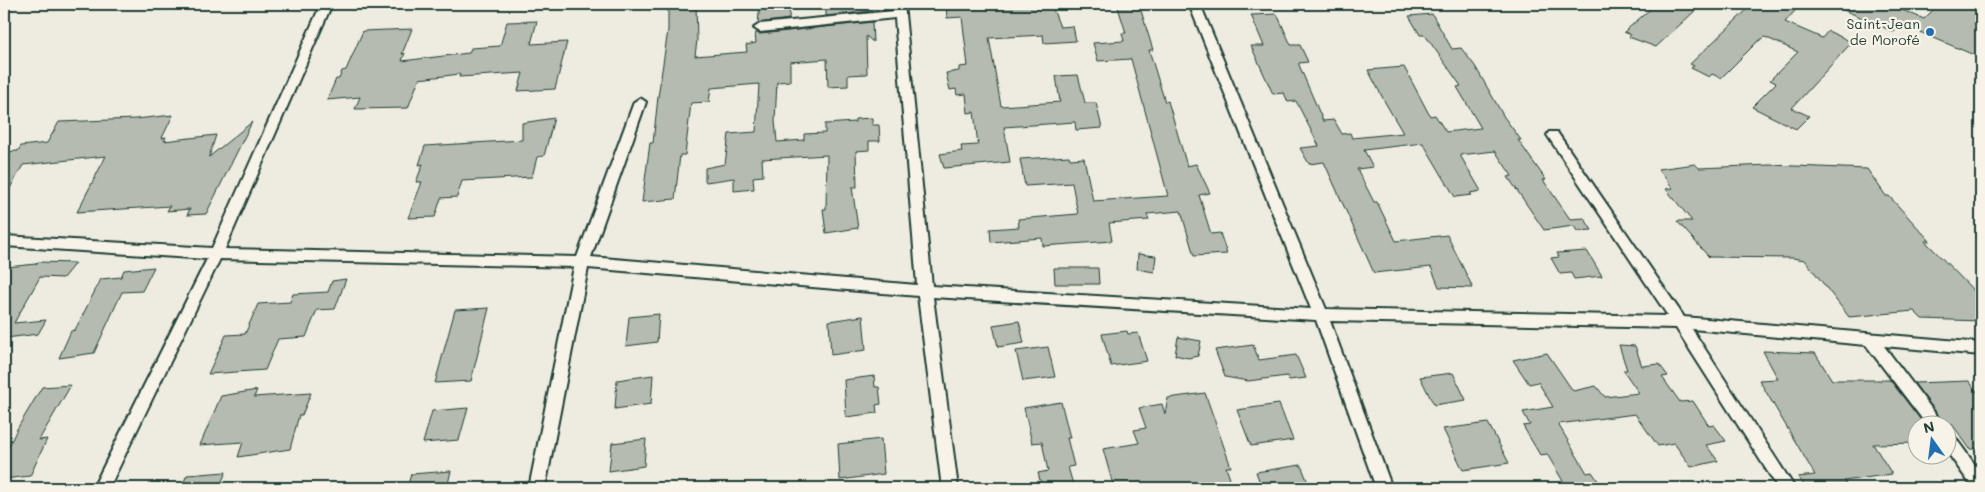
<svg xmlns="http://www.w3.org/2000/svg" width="1985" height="492" viewBox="0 0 1985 492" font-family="Mali,sans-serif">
	<rect width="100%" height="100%" fill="#eeece1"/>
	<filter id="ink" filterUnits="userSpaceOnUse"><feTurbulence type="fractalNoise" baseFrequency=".02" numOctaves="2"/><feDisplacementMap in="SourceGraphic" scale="10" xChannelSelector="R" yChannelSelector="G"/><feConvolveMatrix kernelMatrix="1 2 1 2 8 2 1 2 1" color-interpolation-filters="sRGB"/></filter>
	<g filter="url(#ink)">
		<g fill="#b5bbb0" stroke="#1f3d34">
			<path d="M696 4 697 40 695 56 747 52 746 45 756 43 755 33 760 34 872 22 873 42 866 36 867 74 848 75V86L828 87 827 59 790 62V81L777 82 775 121 777 142 804 140V134L825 133V124L855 122V119L872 118V125H879L880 141H869V150L856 151 857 187H852L858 228 826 233 823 209H826L827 155 762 159 763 176 753 177 754 189 734 191V178L706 182 705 180V168L725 164 729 134 756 132 759 84 711 88 709 102 691 103 685 155H680L675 199 642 202 650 143H653L658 97 668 30V5Z"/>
			<path d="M760 4H790L789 19 758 23Z"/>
			<path d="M826 4H871L872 11 826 16Z"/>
			<path d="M946 4H1051L1060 27 1073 26 1076 41 1044 43 1043 35 989 38 1001 106 1060 102 1056 76 1078 75 1085 103H1096L1102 128 1076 130 1075 122 1004 127 1010 162 944 168 940 154 962 151 961 146 978 145 974 112 968 113 966 94 957 95 956 89 950 90 946 73 959 71V67L968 66 962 17 947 18Z"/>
			<path d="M1117 4H1139L1153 50H1149L1165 102 1168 101 1187 166 1196 164 1210 193 1199 195 1211 234 1220 233 1227 254 1194 256 1181 211 1147 214 1149 220 1109 223 1112 241 1043 246 1042 238 991 242 990 229 1019 227 1018 219 1078 214 1072 183 1025 186 1020 159 1069 156 1070 159 1084 158 1093 201 1168 196 1131 59 1098 61 1093 43 1124 41 1122 33H1126Z"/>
			<path d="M1656 4H1688L1698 8 1656 47 1629 37 1631 35 1624 32Z"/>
			<path d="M1753 4H1801L1785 22 1822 38 1828 31 1852 42 1792 108 1809 116 1796 129 1752 107 1776 83 1770 80 1798 52 1765 37 1757 42 1721 78 1712 74 1709 77 1691 68 1694 66 1690 64Z"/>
			<path d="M1830 4H1888L1924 19 1939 4H1981V58L1901 24 1894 32Z"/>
			<path d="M1277 14 1291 45H1300L1308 62 1299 63V65L1323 121 1334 120 1342 134 1350 133 1352 138 1403 133 1386 104 1368 70 1404 67 1430 116 1435 115 1446 132 1481 128 1457 87 1461 86 1425 35H1420L1409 16 1432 14 1452 49 1461 48 1475 66 1504 117 1521 140H1518L1546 180H1543L1570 219 1584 218 1592 230 1577 231 1574 226 1544 230 1508 177 1512 176 1495 151 1460 155 1481 191 1470 193 1472 195 1455 197 1423 143 1364 150 1373 167 1357 169 1374 202H1377L1396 241 1447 235 1473 288 1439 287 1431 267 1374 273 1324 162 1309 164 1300 148 1319 146 1296 101 1288 102 1284 93 1273 94 1251 46H1264L1251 15Z"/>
			<path d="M537 21 531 44 567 42 555 89 518 91 523 73 459 77 460 74 419 79 408 108 355 109 360 97 327 100 336 79H339L342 71 346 70 363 31 412 29 402 54 405 53 402 61 469 53 471 48 500 46 507 22Z"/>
			<path d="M173 115 162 138 166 137 164 141 216 135 209 157 252 122 206 214 187 215 190 209 167 211 170 206 77 212 106 156 23 165 4 199V152L18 151 21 146 47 143 59 122 136 119Z"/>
			<path d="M554 118 544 156 537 157 532 177 462 181 457 197 441 198 435 217 408 218 422 182H416L423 164 419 165 425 146 522 140V123Z"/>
			<path d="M1695 164 1699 168 1770 165 1867 169 1886 196H1889L1930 241H1925L1981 298V321L1922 319 1914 311 1849 317 1805 260 1792 258 1709 257 1677 221H1692L1666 189 1673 188 1658 169Z"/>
			<path d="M1587 251 1602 276 1574 279 1571 273 1560 274 1551 258 1559 257 1557 253Z"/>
			<path d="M1138 254 1156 256 1154 272 1137 269Z"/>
			<path d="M38 262 75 263 63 278 40 277 14 323 46 320 38 334 6 338 4 341V272L7 267 36 264Z"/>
			<path d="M154 267 142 291 122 292 94 353 59 358 71 331 75 330 101 279 121 277 124 270Z"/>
			<path d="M1054 268H1098L1099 284H1055Z"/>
			<path d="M346 279 335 309 317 310 306 337 278 339 265 370 208 374 226 335 245 334 258 304 290 302 293 294 328 292 332 281Z"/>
			<path d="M489 308 471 381 435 383 455 310Z"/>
			<path d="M659 314 657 342 626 346 629 317Z"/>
			<path d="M863 316 866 350 831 355 829 321Z"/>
			<path d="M1019 321 1024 343 998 347 993 325Z"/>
			<path d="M1127 331 1128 334 1138 333 1147 361 1111 366 1102 334Z"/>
			<path d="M1178 337 1201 341 1198 356 1188 358 1175 355Z"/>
			<path d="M1253 345 1259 360 1296 355 1306 378 1289 380 1287 376 1248 381 1225 377 1215 350Z"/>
			<path d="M1619 345 1635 346 1642 366 1659 364 1668 376 1662 377 1680 402 1693 401 1709 426 1714 425 1726 441 1706 445 1718 461 1691 467 1674 443 1658 446 1635 414 1558 424 1587 473 1592 472 1603 488H1567L1547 454 1540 455 1523 426 1530 425 1523 412 1553 407 1538 382 1529 384 1513 360 1547 353 1573 391 1596 386 1605 397 1639 393 1623 370H1627Z"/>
			<path d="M1048 347 1055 377 1023 381 1016 351Z"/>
			<path d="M1763 351 1815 353 1832 380H1890L1924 424H1918V443L1873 444 1892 474 1844 481 1847 486 1830 488H1806L1798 477 1815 475 1759 380 1778 379Z"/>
			<path d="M1453 373 1466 400 1434 405 1420 377Z"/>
			<path d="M653 375 651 404 615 409 617 380Z"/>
			<path d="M874 376 875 387H879L881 404 876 405 877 413 846 417 844 380Z"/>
			<path d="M1969 381 1981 397V449H1970L1952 424H1945L1914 383Z"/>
			<path d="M71 385 39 440 47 439 30 476 4 479V456L17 429 42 387Z"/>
			<path d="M257 390 254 397 311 393 302 415H299L290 449 238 457 243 442 200 445 221 396Z"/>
			<path d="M1205 393 1231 467H1226L1233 488H1114L1103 449 1139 443 1134 430 1146 428 1139 408 1162 404 1165 414 1168 398Z"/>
			<path d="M1061 402 1070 438H1067L1074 466 1068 467 1074 488H1042L1038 473 1048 471 1042 442 1032 443 1024 408Z"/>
			<path d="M1279 404 1293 440 1251 446 1237 410Z"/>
			<path d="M468 408 459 440 423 443 432 411Z"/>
			<path d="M1488 423 1509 463 1463 470 1443 429Z"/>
			<path d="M646 439 644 466 609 471 612 443Z"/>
			<path d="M881 439 884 474 840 480 838 444Z"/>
			<path d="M1301 465 1310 488H1262L1256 472Z"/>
			<path d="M451 471 447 488H407L411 474Z"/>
			<path d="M226 472 219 488H181L187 475Z"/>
		</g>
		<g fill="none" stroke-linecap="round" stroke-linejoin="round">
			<g stroke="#1f3d34" stroke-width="4">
				<g id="minor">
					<path d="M321 4H332L225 249 577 257 634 102 640 98 646 102 591 257 917 285 895 18 760 32 754 28 760 24 894 11V4H904L932 286 1311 309 1189 4H1200L1326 309 1668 316 1549 138 1547 135 1549 132H1557L1684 317 1981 343V355L1884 346 1943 424H1926L1866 345 1692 329 1795 488H1778L1676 328 1330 321 1392 488H1376L1316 320 933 297 958 488H942L918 296 588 268 545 488H529L574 267 220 259 109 488H93L207 259 4 246V236L212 248Z"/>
					<path d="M1948 434 1954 436 1981 473V488H1973L1948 453Z"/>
				</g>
			</g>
			<use href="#minor" fill="#f7f3e8" fill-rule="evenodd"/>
		</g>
	</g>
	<circle fill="#1f6fb2" stroke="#f7f3e8" stroke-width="2" cx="1930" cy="32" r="5"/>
	<g text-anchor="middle" stroke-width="4.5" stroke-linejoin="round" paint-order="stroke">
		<g font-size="14" fill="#1f3d34" stroke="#f7f3e8" text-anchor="end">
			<text x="1920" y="29">Saint-Jean<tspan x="1920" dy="16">de Morofé</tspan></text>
		</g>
	</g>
	<rect width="1985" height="492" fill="none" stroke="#f7f3e8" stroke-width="20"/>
	<rect x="10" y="10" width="1965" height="472" fill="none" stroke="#1f3d34" stroke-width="2" filter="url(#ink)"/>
	<g transform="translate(1932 440) rotate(346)"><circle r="24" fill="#f7f3e8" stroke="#a1aaa0"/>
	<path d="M0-4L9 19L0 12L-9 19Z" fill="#1f6fb2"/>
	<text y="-8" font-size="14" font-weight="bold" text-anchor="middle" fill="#1f3d34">N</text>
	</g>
</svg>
